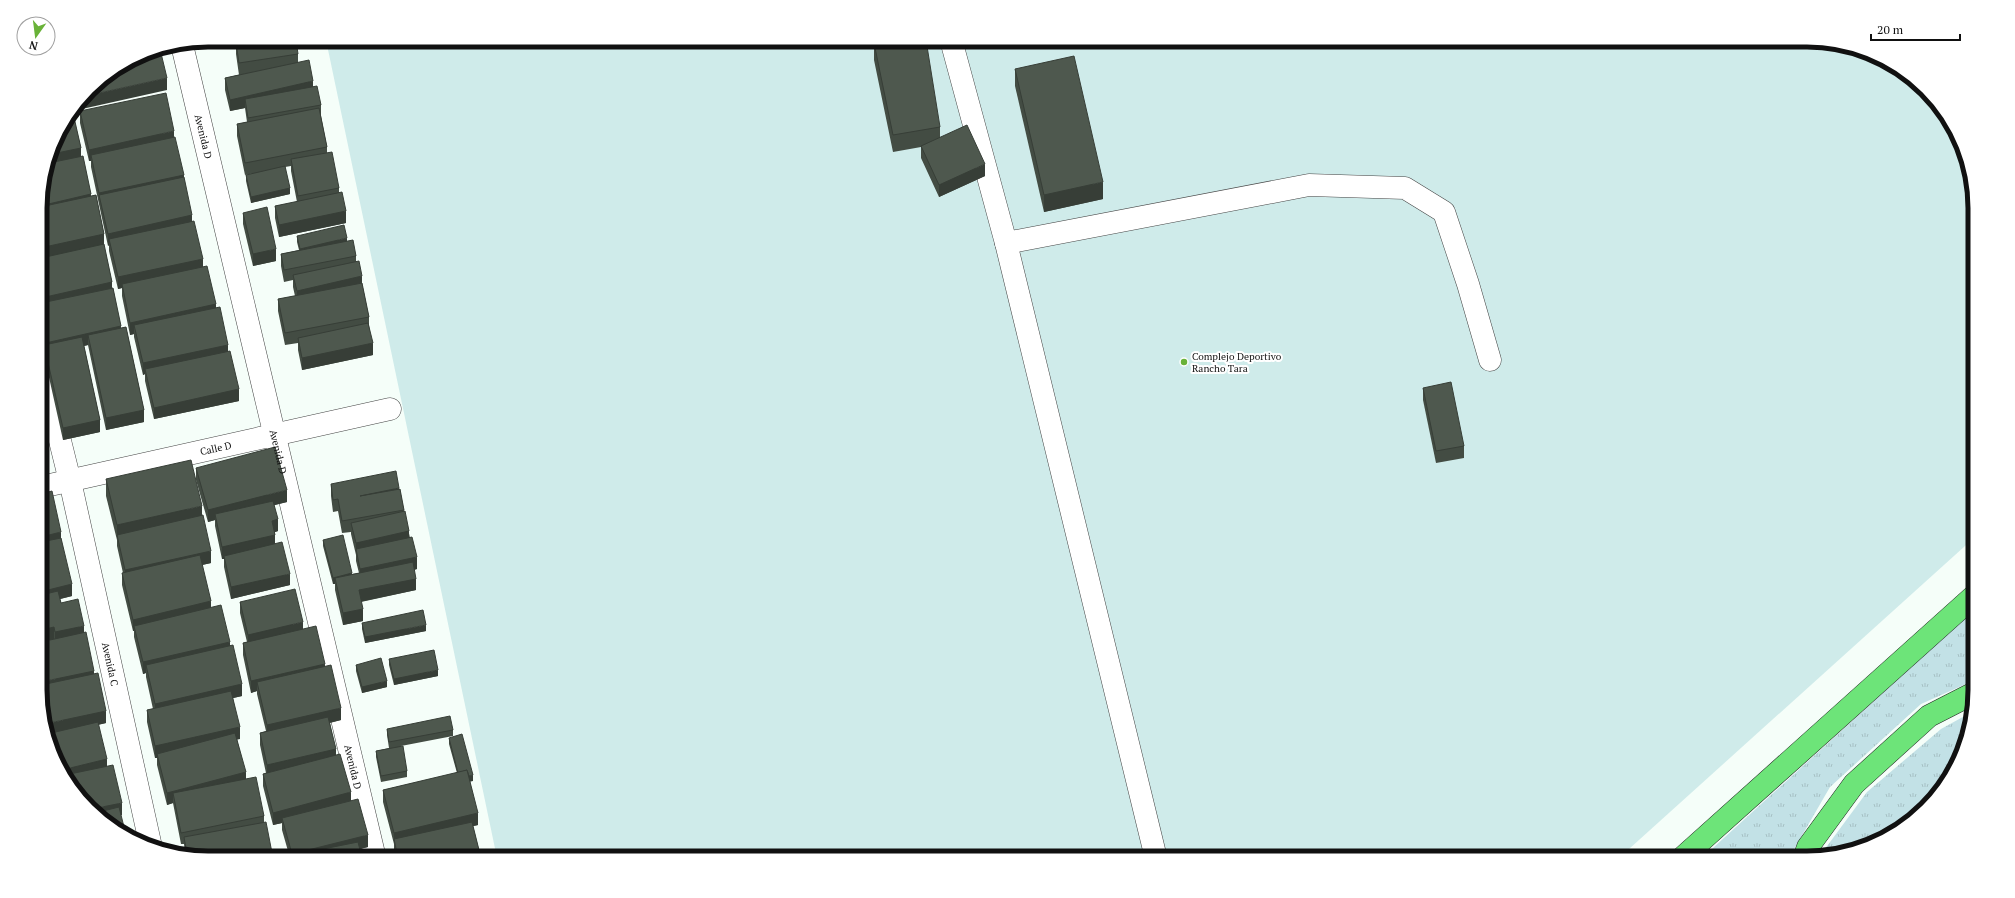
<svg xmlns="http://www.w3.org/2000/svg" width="2015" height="898" viewBox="0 0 2015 898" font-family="'PT Serif',serif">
	<defs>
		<pattern id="grass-tufts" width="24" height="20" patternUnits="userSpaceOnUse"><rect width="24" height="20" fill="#c2e1e6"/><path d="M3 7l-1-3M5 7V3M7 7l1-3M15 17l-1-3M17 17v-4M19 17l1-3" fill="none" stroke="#a6c0c4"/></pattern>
	</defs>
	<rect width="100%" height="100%" fill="#f5fef9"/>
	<g fill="url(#grass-tufts)">
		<path d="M1975 609V680L1921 704 1830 787 1789 858H1702Z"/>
		<path d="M1970 713 1962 754 1940 793 1901 830 1861 849 1819 857 1867 792 1941 729Z"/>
	</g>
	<path fill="#cfebea" d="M326 40H1807L1871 53 1909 75 1940 106 1962 144 1974 186 1975 537 1619 858H497Z"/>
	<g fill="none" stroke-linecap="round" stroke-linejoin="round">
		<g stroke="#444" stroke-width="23">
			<g id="minor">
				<path d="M951 40 1006 243 1156 858"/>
				<path id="s1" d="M182 45 375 858"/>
				<path d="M1006 243 1309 185 1405 188 1444 212 1468 284 1490 360"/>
				<path id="s2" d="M41 364 70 481 151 847"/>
				<path id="s3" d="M41 487 390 409"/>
			</g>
		</g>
		<g stroke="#222" stroke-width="23">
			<g id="highway">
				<path d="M1682 858 1975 595"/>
				<path d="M1804 858 1808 847 1854 784 1929 716 1974 693"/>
			</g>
		</g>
		<use href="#minor" stroke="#fff" stroke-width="22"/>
		<use href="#highway" stroke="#6de479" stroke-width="22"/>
	</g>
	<g fill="#434c43">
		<path d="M1064 40H1081V44L1066 48Z"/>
		<path d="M236 42 298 54V62L313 87 321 105V116L327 147V153L339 188V193L346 223 279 237 275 218V206L297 202 291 171V166L285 167 290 194 251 203 246 181V175L254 173 245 175 237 136V124L247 122 245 108 230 111 225 90V78L246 73 239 75 236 54Z"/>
		<path d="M874 43 940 127V138L985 176 939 197 921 158V147L893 152 874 60Z"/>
		<path d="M1015 69 1103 199 1044 212 1015 86Z"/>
		<path d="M80 111 174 137 184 178 192 221 203 267 216 307 228 351 239 401 154 419 145 381V374L143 375 134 337V334L130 335 122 296V288L118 289 109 251V245L108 246 91 167V161H89L80 123Z"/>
		<path d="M74 112V113L73 114 81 148V157L83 156 91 196 96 195 104 234V245L112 282V288H113L121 328 126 327 144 410V422L106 430 88 345 84 346 100 420V432L63 440 44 355H41L40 197 57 133Z"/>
		<path d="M243 213 276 261 253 266 243 224Z"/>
		<path d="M297 236 347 241 356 256V261L362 283 369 317V325L373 355 302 370 298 350V343L285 345 278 311V299L295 296 293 287V280L284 282 281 266V254L299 250 297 242Z"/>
		<path d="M1423 388 1464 446V458L1436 463 1423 400Z"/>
		<path d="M196 468 287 502 274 505 278 531 275 532V544L290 585 231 599 224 567V559H222L215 526V520L208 522 196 480Z"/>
		<path d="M106 479 202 515 211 563 202 565 211 608 230 646 242 696 233 698 240 739H237L246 779 264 816V822L208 858 185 853 184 844H181L173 803 167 805 157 765V758H155L147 722V710L153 709 146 677V673L143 674 134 637V631H133L122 585V573H123L117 546V540L106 496Z"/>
		<path d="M331 484 400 489 404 511 417 569 414 570 416 590 361 602 363 621 343 625 335 590V584H333L323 546V540L352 574 359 573 356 561V555L351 534V532L342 533 338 511 333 512 331 496Z"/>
		<path d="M41 494 61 538 72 596 60 599 61 603 84 633 106 723 98 725 107 766 122 815 75 793 42 594Z"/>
		<path d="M240 602 303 629 325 667 341 720 330 723 336 755 351 801 368 847 360 849 362 858H290L282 830V823L273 825 263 786V774L266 773 260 745V733L266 731 257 694V691L251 693 243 655V643L247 642 240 613Z"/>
		<path d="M362 623 426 631 365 643 362 629Z"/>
		<path d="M389 659 438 676 394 685 389 665Z"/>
		<path d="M356 665 387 687 362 693 356 671Z"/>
		<path d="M387 729 453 730V736L401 746 407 771V777L381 782 376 757V751L389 748 387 735Z"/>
		<path d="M449 738 473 781H470L478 825 473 826 481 858H396L394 851V844L383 802V790L457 773 449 744Z"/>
	</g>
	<g fill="#373e37">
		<path d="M1072 40H1081V44L1066 48V42Z"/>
		<path d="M167 78V90L82 109V101L86 96Z"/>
		<path d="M313 81V93L245 99V108L230 111V100Z"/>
		<path d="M174 131V143L91 155V161H89V150Z"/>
		<path d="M81 148V160L48 167 52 154Z"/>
		<path d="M985 164V176L939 197V185Z"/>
		<path d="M184 175V187L99 196V193Z"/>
		<path d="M1103 182V199L1044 212V195Z"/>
		<path d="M290 188V194L251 203V197Z"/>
		<path d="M91 194V206L40 217V206Z"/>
		<path d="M346 211V223L279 237V225Z"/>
		<path d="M192 215V227L109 239V245L108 246V234Z"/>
		<path d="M104 234V245L41 259 40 248Z"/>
		<path d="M347 238V244L300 255V249Z"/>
		<path d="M276 249V261L253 266V254Z"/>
		<path d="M203 259V270L122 284V288L118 289V277Z"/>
		<path d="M362 276V288L297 303V291Z"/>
		<path d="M112 282V294L41 310V298Z"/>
		<path d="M216 304V316L134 325V334L130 335V323Z"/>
		<path d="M121 326V338L88 335V345L47 354 44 345V355H41V344Z"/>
		<path d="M373 343V355L302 370V358Z"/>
		<path d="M228 345V357L145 369V374L143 375V363Z"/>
		<path d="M239 389V401L154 419V408Z"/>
		<path d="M144 410V422L106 430V418Z"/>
		<path d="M100 420V432L63 440V428Z"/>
		<path d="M399 488V499L360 496Z"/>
		<path d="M287 490V502L216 520 215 514V520L208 522V510Z"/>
		<path d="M202 506V523L117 537V525Z"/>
		<path d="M278 519V531L272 533V521Z"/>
		<path d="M409 531V543L356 549V543Z"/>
		<path d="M61 532V544L41 549V537Z"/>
		<path d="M275 535V547L224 556V559H222V547Z"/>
		<path d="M211 551V563L125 582V570Z"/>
		<path d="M417 557V569L360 581V569Z"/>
		<path d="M352 573V580L335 578V584H333V578Z"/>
		<path d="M290 574V585L231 599V587Z"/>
		<path d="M416 579V590L359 602V590Z"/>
		<rect x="41" y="582" width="1" height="12"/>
		<path d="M72 584V596L44 603V591Z"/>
		<path d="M211 601V613L134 626V631H133V620Z"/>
		<path d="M363 609V621L343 625V613Z"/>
		<path d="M303 622V634L248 647V635Z"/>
		<path d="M426 625V631L365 643V637Z"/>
		<path d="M84 626V638L55 644V632Z"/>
		<path d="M54 627V639L41 642V630Z"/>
		<path d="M230 642V654L146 665V673L143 674V662Z"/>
		<path d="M325 664V675L257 682V691L251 693V681Z"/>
		<path d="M438 670V676L394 685V679Z"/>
		<path d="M94 671V683L41 694V682Z"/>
		<path d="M387 681V687L362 693V687Z"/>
		<path d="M242 684V696L155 716V704Z"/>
		<path d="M341 708V720L267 737V725Z"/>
		<path d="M106 711V723L48 735 45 724Z"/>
		<path d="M240 727V739L158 757 157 754V758H155V746Z"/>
		<path d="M336 749V761L267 777V765Z"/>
		<path d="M107 759V771L68 780 62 770Z"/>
		<path d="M246 772V784L173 793V803L167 805V793Z"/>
		<path d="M473 775V781L460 784V778Z"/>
		<path d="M351 792V804L282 818V823L273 825V813Z"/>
		<path d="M122 803V815L101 819 92 809Z"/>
		<path d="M478 813V825L395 844 394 839V844V833Z"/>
		<path d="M368 835V847L323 858 293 855V858H292V854Z"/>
	</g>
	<g fill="#4e584e" stroke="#373e37">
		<path d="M248 40H296L298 54 239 63 236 42Z"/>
		<path d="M894 40H926L940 127 893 135 874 43Z"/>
		<path d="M160 49 167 78 86 96 97 82 144 53Z"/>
		<path d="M1074 56 1103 182 1044 195 1015 69Z"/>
		<path d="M309 60 313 81 230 100 225 78Z"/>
		<path d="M317 86 321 105 248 118 245 99Z"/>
		<path d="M166 93 174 131 89 150 80 111Z"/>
		<path d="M319 108 327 147 245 163 237 124Z"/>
		<path d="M73 113 81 148 52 154 57 133Z"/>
		<path d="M967 125 985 164 939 185 921 146Z"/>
		<path d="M175 137 184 175 99 193 91 155Z"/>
		<path d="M332 152 339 188 298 196 291 159Z"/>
		<path d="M83 156 91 194 40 206V197L49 163Z"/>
		<path d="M285 166 290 188 251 197 246 175Z"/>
		<path d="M184 177 192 215 108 234 99 195Z"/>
		<path d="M342 192 346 211 279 225 275 206Z"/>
		<path d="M96 195 104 234 40 248V207Z"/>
		<path d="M267 207 276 249 253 254 243 213Z"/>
		<path d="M194 221 203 259 118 277 109 239Z"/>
		<path d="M344 225 347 238 300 249 297 236Z"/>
		<path d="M353 240 356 256 284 270 281 254Z"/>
		<path d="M104 244 112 282 41 298V258Z"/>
		<path d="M359 261 362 276 297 291 293 275Z"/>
		<path d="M207 266 216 304 130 323 122 284Z"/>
		<path d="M362 283 369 317 285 333 278 299Z"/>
		<path d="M113 288 121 326 41 344V303Z"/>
		<path d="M220 307 228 345 143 363 134 325Z"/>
		<path d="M368 323 373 343 302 358 298 338Z"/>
		<path d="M126 327 144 410 106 418 88 335Z"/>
		<path d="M82 337 100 420 63 428 44 345Z"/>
		<path d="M230 351 239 389 154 408 145 369Z"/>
		<path d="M1451 382 1464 446 1436 451 1423 388Z"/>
		<path d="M275 447 287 490 208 510 196 468Z"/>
		<path d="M191 460 202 506 117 525 106 479Z"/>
		<path d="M396 471 399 488 360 496 400 489 404 510 342 521 338 499 333 500 331 484Z"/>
		<path d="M52 491 61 532 41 537V494Z"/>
		<path d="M273 501 278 519 272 521 275 535 222 547 215 514Z"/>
		<path d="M405 511 409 531 356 543 351 523Z"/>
		<path d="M203 515 211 551 125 570 117 535Z"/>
		<path d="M343 535 352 573 333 578 323 540Z"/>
		<path d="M412 537 417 557 360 569 356 549Z"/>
		<path d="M61 538 72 584 44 591 42 582H41V542Z"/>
		<path d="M282 542 290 574 231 587 224 556Z"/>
		<path d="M200 555 211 601 133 620 122 573Z"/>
		<path d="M413 562 416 579 359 590 363 609 343 613 335 578Z"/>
		<path d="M295 589 303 622 248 635 240 602Z"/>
		<path d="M58 591 61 603 78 599 84 626 55 632 54 627 41 630V595Z"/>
		<path d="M221 605 230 642 143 662 134 626Z"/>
		<path d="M423 610 426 625 365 637 362 623Z"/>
		<path d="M316 626 325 664 251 681 243 643Z"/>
		<path d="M86 632 94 671 41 682V642Z"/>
		<path d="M233 645 242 684 155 704 146 665Z"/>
		<path d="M434 650 438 670 394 679 389 659Z"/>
		<path d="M381 658 387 681 362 687 356 665Z"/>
		<path d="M331 665 341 708 267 725 257 682Z"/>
		<path d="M98 673 106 711 45 724 41 712V685Z"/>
		<path d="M231 691 240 727 155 746 147 710Z"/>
		<path d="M450 716 453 730 389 742 387 729Z"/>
		<path d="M328 717 336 749 267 765 260 733Z"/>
		<path d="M98 722 107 759 62 770 53 755 47 734Z"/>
		<path d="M235 733 246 772 167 793 157 754Z"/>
		<path d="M462 734 473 775 469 776 467 770 458 773 449 738Z"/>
		<path d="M403 746 407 771 381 776 376 751Z"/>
		<path d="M340 754 351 792 273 813 263 774Z"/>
		<path d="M113 765 122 803 92 809 75 793 65 775Z"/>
		<path d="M467 770 478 813 394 833 383 790Z"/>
		<path d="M256 777 264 816 181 833 173 793Z"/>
		<path d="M358 799 368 835 292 854 282 818Z"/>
		<path d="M119 807 126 835 106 823 95 813Z"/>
		<path d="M266 822 273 858H208L187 854 184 837Z"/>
		<path d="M472 822 481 858H398L394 839Z"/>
		<path d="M358 842 362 858H294L293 855Z"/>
	</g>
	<circle fill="#69b238" stroke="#fff" stroke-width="1.5" cx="1184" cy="362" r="4"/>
	<g text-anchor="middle" stroke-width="4" stroke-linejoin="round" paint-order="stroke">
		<g font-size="10" fill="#111" stroke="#fff">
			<text dy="4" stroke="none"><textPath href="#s1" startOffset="94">Avenida D</textPath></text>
			<text dy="4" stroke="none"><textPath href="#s3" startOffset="179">Calle D</textPath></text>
			<text dy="4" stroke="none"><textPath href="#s1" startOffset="418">Avenida D</textPath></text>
			<text dy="4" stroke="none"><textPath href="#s2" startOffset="308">Avenida C</textPath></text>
			<text dy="4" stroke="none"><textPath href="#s1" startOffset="742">Avenida D</textPath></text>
		</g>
		<g font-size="10" fill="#111" stroke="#fff" text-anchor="start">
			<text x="1192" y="360">Complejo Deportivo<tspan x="1192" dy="12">Rancho Tara</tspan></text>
		</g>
	</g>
	<path d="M0 0H2015V898H0ZM208 47H1807A161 161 0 0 1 1968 208V690A161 161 0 0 1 1807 851H208A161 161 0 0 1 47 690V208A161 161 0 0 1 208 47Z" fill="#fff" fill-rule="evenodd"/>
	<path fill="none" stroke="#111" stroke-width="5" d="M208 47H1807A161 161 0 0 1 1968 208V690A161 161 0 0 1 1807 851H208A161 161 0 0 1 47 690V208A161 161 0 0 1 208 47Z"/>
	<g transform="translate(36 36) rotate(194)"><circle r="19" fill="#ffffff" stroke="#a0a0a0"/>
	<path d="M0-3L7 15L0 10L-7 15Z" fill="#69b238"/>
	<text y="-6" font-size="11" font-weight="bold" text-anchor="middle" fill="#111111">N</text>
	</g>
	<path d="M1871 34v6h89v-6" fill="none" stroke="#111111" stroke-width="2"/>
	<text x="1877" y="34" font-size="12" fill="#111111" stroke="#ffffff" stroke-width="3" paint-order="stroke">20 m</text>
</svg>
